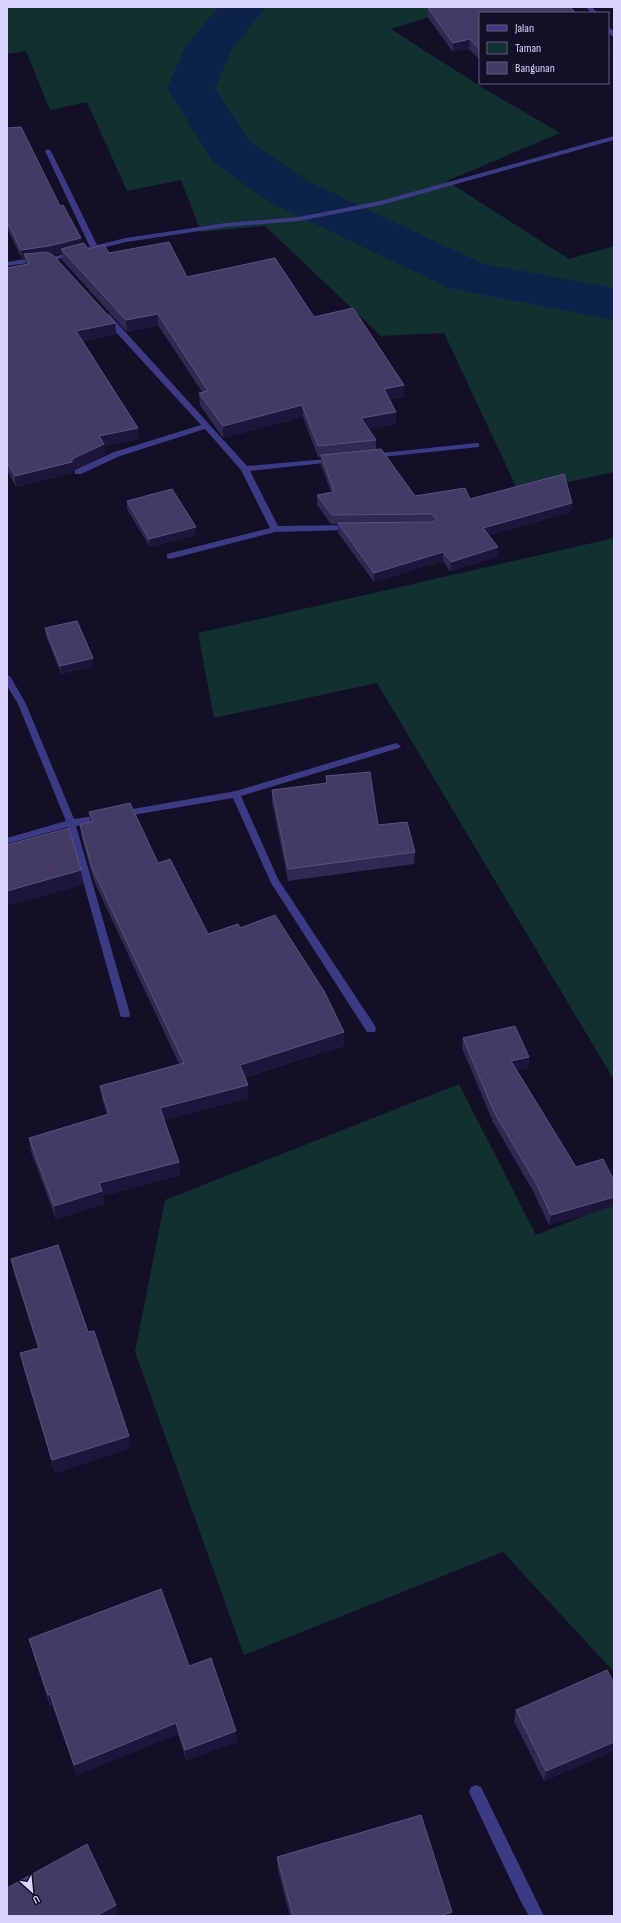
<svg xmlns="http://www.w3.org/2000/svg" width="621" height="1923" viewBox="0 0 621 1923" font-family="'Sofia Sans Condensed',sans-serif">
	<style>
		.green { fill: #12302f }
		.lines { fill: none; stroke-linecap: round; stroke-linejoin: round }
		.river { fill: #0c2248; fill-rule: evenodd }
		.minor { fill: #3d3a85; fill-rule: evenodd }
		.wall { fill: #312854 }
		.shaded-wall { fill: #1d163a }
		.building { fill: #433a66; stroke: #5a527e }
	</style>
	<rect width="100%" height="100%" fill="#130f26"/>
	<path class="green" d="M7,7H460L391,29L483,88L560,133L447,181L569,259L614,246V472L519,493L444,333L381,336L265,226L201,232L181,180L127,191L87,102L50,110L26,51L7,54Z
		M614,538V1080L377,683L214,718L198,633Z
		M459,1084L536,1235L614,1204V1672L503,1552L244,1655L135,1352L165,1200Z"/>
	<g class="lines">
		<path class="river" d="M218,7H266L231,51L215,88L250,141L307,181L483,264L614,288V320L449,288L271,203L213,162L167,88L185,47Z"/>
		<path class="minor" d="M586,7H592L597,13H591Z
			M608,27L614,31V37L608,33Z
			M614,136V140L381,205L299,221L226,227L126,242L50,261L46,259L90,247L45,151L48,149L51,151L97,245L126,238L226,223L299,217L380,201Z
			M39,257L43,259L42,261L7,266V262Z
			M103,314H109L247,466L337,458L338,460L334,462L250,471L278,526L350,525L354,528L353,530L275,532L170,559L167,558V554L270,528L241,470L205,429L120,456L81,474H75V470L114,452L201,425L103,318Z
			M476,443H479V447L372,458L368,456L372,454Z
			M7,675L10,676L26,704L74,819L103,815L108,818L103,821L76,826L130,1014L129,1017H121L120,1014L68,827L7,844V838L66,821L18,704L7,686Z
			M396,743L401,746L399,748L241,796L278,879L375,1026L376,1029L375,1032H367L271,883L233,798L121,817L116,814L121,811L236,791Z
			M476,1785L481,1787L544,1916H529L521,1902L469,1792L471,1787Z"/>
	</g>
	<path class="wall" d="M428,8L480,13V60L469,49L453,52L428,18Z
		M7,128L60,206L81,243L88,249L109,253L314,317L404,397L390,399L396,412V424L368,429L376,440V450L415,496L572,503L571,512L489,535L498,557L450,571L443,561L374,582L338,533V524H331L317,505V495L331,492L321,465V457H318L303,417L223,438L200,405L199,393L202,392L158,325L127,332L62,260V253L52,255L115,323L116,334L83,341L138,428L139,439L104,446L105,455L73,471V473L16,487L7,470V268L25,264V258L22,259L7,228Z
		M127,501L196,535L150,547L127,509Z
		M45,628L93,666L61,674L46,636Z
		M326,776L378,825L415,852L414,864L288,881L272,802V790L326,783Z
		M89,812L158,863L208,934L240,928L344,1032V1046L245,1077L248,1098L164,1120L179,1162L180,1175L103,1196L104,1204L56,1219L31,1152L29,1138L107,1115L102,1099L100,1086L179,1064L94,881L82,839L80,825L90,822Z
		M463,1038L529,1057L528,1068L516,1070L576,1167L614,1181V1206L549,1225L533,1191L493,1122L462,1048Z
		M11,1259L88,1332L130,1448L55,1473L23,1366L20,1353L38,1348L14,1273Z
		M29,1639L189,1666L236,1731L237,1742L186,1760L178,1734L77,1775L52,1705L50,1706L32,1650Z
		M614,1683V1751L544,1781L514,1721L516,1710Z
		M277,1857L452,1912L451,1916H290L278,1870Z"/>
	<path class="shaded-wall" d="M470,39L469,49L453,52V43Z
		M610,47L609,57H608V48Z
		M81,238L82,247L61,249L62,253L50,256L24,254L25,258L22,259L21,250Z
		M158,314V325L127,332L126,320Z
		M115,323L116,334L77,342L76,331Z
		M404,385V397L384,401V389Z
		M302,405L303,417L223,438V426Z
		M396,412V424L361,430V418Z
		M138,428L139,439L104,446L105,455L73,471V473L16,487L15,476L72,459L99,436Z
		M572,503L571,512L482,537L483,528Z
		M196,527V535L150,547L149,539Z
		M498,547V557L450,571L451,562Z
		M443,552V561L374,582V573Z
		M93,658V666L61,674L60,666Z
		M81,870L83,885L7,906V891Z
		M344,1032V1046L240,1078V1065Z
		M529,1057L528,1068L510,1072L511,1061Z
		M248,1085V1098L161,1121L160,1108Z
		M179,1162L180,1175L103,1196L104,1204L56,1219L54,1206L99,1183Z
		M614,1197V1206L549,1225L551,1215Z
		M129,1436L130,1448L55,1473L52,1460Z
		M50,1694L52,1705L50,1706L48,1695Z
		M176,1723L178,1734L77,1775L74,1765Z
		M236,1731L237,1742L186,1760L185,1750Z
		M614,1742V1751L544,1781L546,1771Z
		M116,1905L118,1914L114,1916H96Z
		M452,1912L451,1916H440Z"/>
	<path class="building" d="M434,7H570L576,13H480V50L470,39L453,43L428,8Z
		M21,127L60,206L63,205L81,238L49,246L21,250L7,221V128Z
		M169,242L187,277L275,258L314,317L353,308L404,385L384,389L396,412L361,418L376,440L318,446L302,405L223,426L199,393L208,391L158,314L126,320L61,249L84,243L88,249L104,245L109,253Z
		M47,252L53,255L115,323L76,331L138,428L99,436L104,444L72,459V462L15,476L7,462V268L29,264L24,254Z
		M381,449L415,496L465,488L470,499L564,474L572,503L483,528L498,547L451,562L443,552L374,573L338,523L434,522L436,518L431,514L332,515L317,495L334,492L321,455Z
		M172,489L196,527L149,539L127,501Z
		M77,621L93,658L60,666L45,628Z
		M370,772L378,825L407,822L415,852L288,869L272,790L327,783L326,776Z
		M130,803L158,863L170,859L208,934L238,924L240,928L275,915L324,991L344,1032L240,1065L248,1085L160,1108L179,1162L99,1183L102,1191L54,1206L29,1138L109,1114L100,1086L184,1063L92,868L80,825L93,821L89,812Z
		M69,828L81,870L7,891V845Z
		M515,1026L529,1057L511,1061L576,1167L603,1159L614,1181V1197L551,1215L535,1181L494,1112L463,1038Z
		M58,1245L88,1332L94,1331L129,1436L52,1460L20,1353L39,1348L11,1259Z
		M161,1589L189,1666L211,1658L236,1731L185,1750L176,1723L74,1765L50,1694L48,1695L29,1639Z
		M607,1670L614,1683V1742L546,1771L516,1710Z
		M421,1815L452,1912L440,1916H293L277,1857Z
		M87,1844L116,1905L96,1916H7V1888Z"/>
	<rect width="621" height="1923" fill="none" stroke="#d9d4ff" stroke-width="16"/>
	<rect x="479" y="12" width="130" height="72" fill="#130f26" stroke="#625e7d"/>
	<rect x="487" y="25" width="20" height="6" fill="#3d3a85" stroke="#625e7d"/>
	<text x="515" y="32" font-size="12" fill="#d9d4ff">Jalan</text>
	<rect x="487" y="42" width="20" height="12" fill="#12302f" stroke="#625e7d"/>
	<text x="515" y="52" font-size="12" fill="#d9d4ff">Taman</text>
	<rect x="487" y="62" width="20" height="12" fill="#433a66" stroke="#625e7d"/>
	<text x="515" y="72" font-size="12" fill="#d9d4ff">Bangunan</text>
	<g transform="translate(32 1891) rotate(153)" stroke="#130f26" stroke-width="3" paint-order="stroke">
	<path d="M0-3L7 15L0 10L-7 15Z" fill="#d9d4ff"/>
	<text y="-6" font-size="11" font-weight="bold" text-anchor="middle" fill="#d9d4ff">U</text>
	</g>
</svg>
